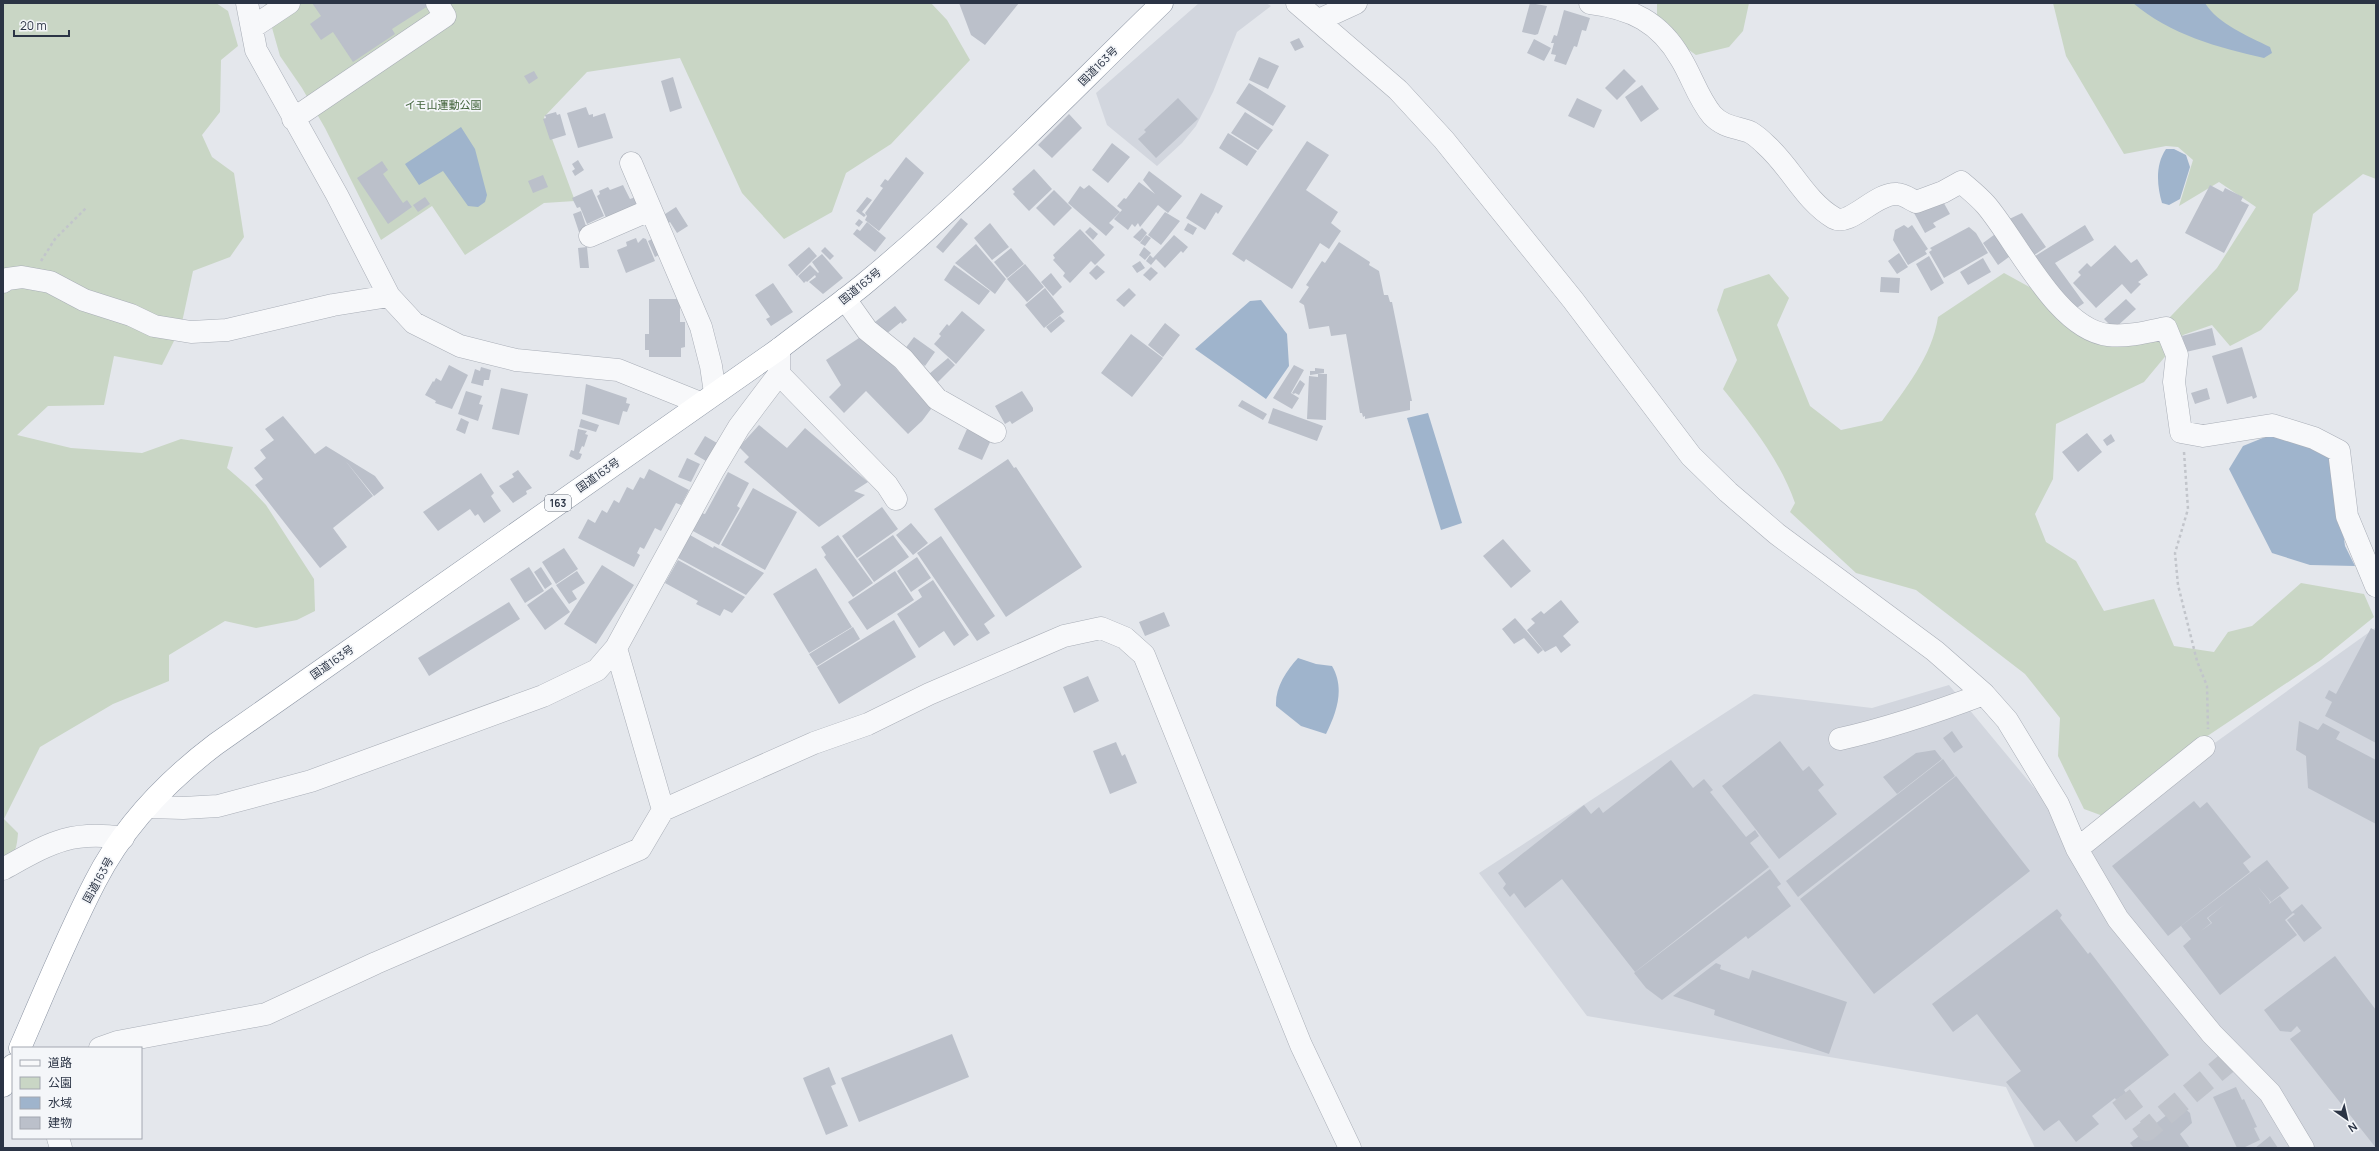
<svg xmlns="http://www.w3.org/2000/svg" width="2379" height="1151" viewBox="0 0 2379 1151" font-family="Manrope,'Noto Sans JP',sans-serif">
	<style>
		.built { fill: #d2d6de }
		.green { fill: #c9d6c5 }
		.water { fill: #9fb4cc }
		.building { fill: #bbc0ca; fill-rule: evenodd }
		.lines { fill: none; stroke-linecap: round; stroke-linejoin: round }
		.minor-tunnel { stroke: #bfc3cb; stroke-width: 22; stroke-dasharray: 22 11; stroke-linecap: butt }
		.minor-casing { stroke: #a9aeb7; stroke-width: 23 }
		.highway-casing { stroke: #8b94a3; stroke-width: 23 }
		.path { stroke: #c2c5cb; stroke-width: 2.5; stroke-dasharray: 3 3; stroke-linecap: butt }
		.minor { stroke: #f7f8fa; stroke-width: 22 }
		.highway { stroke: #fff; stroke-width: 22 }
		.labels { text-anchor: middle; stroke-width: 3.5; stroke-linejoin: round; paint-order: stroke }
		.shield { fill: #f4f6f9; stroke: #676e7b; stroke-width: 1 }
		.shield-label { font-size: 10px; font-weight: bold; fill: #2b3445 }
		.street-label { font-size: 11px; fill: #2b3445; stroke: #f4f6f9 }
		.park-label { font-size: 11px; fill: #3f6138; stroke: #f4f6f9 }
	</style>
	<rect width="100%" height="100%" fill="#e4e7ec"/>
	<path class="built" d="M1199,3H1266L1271,6L1237,32L1213,92L1196,126L1182,143L1157,166L1107,125L1096,93Z
		M2375,628L2376,1148H2035L2006,1087L1587,1016L1479,873L1754,694L1872,708L1949,685L2078,841Z"/>
	<path class="green" d="M3,3H216L228,11L238,46L221,60L220,112L202,135L212,157L234,173L244,237L230,257L193,271L181,327L162,365L114,356L104,405L48,406L17,435L71,448L142,453L181,439L233,447L227,468L249,487L266,505L314,579L315,611L297,620L256,628L225,621L169,655V681L113,704L40,747L4,819L18,833C17,845 16,857 3,862Z
		M265,3H931L947,20L970,60L891,144L846,173L832,212L784,239L742,193L680,58L587,72L544,117L575,201L544,203L465,255L432,206L381,240L325,128L302,88L280,56Z
		M1657,3H1749L1743,31L1729,47L1696,55L1679,43L1657,16Z
		M2053,3H2376V179L2363,174L2313,214L2298,290L2261,330L2230,346L2212,325L2183,335L2144,382L2056,424L2053,479L2035,514L2046,542L2076,561L2104,611L2154,599L2174,646L2214,652L2228,632L2252,626L2301,583L2364,594L2374,617L2321,660L2188,749L2103,816L2084,809L2058,756L2060,718L2025,674L1916,590L1856,573L1790,512L1795,503C1780,460 1751,424 1723,389L1737,360L1717,310L1724,289L1769,274L1789,298L1777,325L1810,406L1841,430L1882,421C1905,389 1932,357 1938,317L2004,273L2044,295L2063,323L2149,339L2217,268L2256,207L2219,182L2179,206L2193,160L2178,147L2166,146L2124,154L2066,56Z"/>
	<path class="water" d="M2133,3H2205C2218,24 2248,36 2270,47L2272,53L2264,58C2219,48 2169,34 2133,3Z
		M461,127L475,149L487,195L485,202L478,207L468,206L443,171L419,185L405,164Z
		M2166,149H2174L2186,155L2190,167L2180,199L2169,205L2162,203C2157,186 2155,165 2166,149Z
		M1261,300L1287,334L1289,366L1266,399L1195,349L1250,301Z
		M1428,413L1462,523L1441,530L1407,418Z
		M2275,433L2332,455L2345,546L2355,566L2310,565L2272,553L2229,469L2243,446Z
		M1298,658L1316,664L1332,666C1345,688 1337,712 1326,734L1301,726L1276,706C1275,688 1286,671 1298,658Z"/>
	<path class="building" d="M312,3H426L428,6L392,29L395,34L353,62L333,32L321,40L310,24L321,16Z
		M959,3H1019L985,45L971,35Z
		M1530,3L1547,6L1538,34L1535,35L1522,32Z
		M1564,10L1590,18L1586,31L1582,30L1577,47L1574,46L1566,65L1554,61L1556,55L1551,54L1554,43H1551L1554,35L1557,36Z
		M1299,38L1304,47L1295,51L1290,42Z
		M1534,39L1551,48L1544,61L1527,53Z
		M1259,57L1279,66L1268,89L1249,80Z
		M1624,69L1636,81L1617,100L1605,88Z
		M534,71L538,78L529,84L524,76Z
		M673,77L682,108L670,112L661,81Z
		M1249,83L1286,106L1273,126L1236,103Z
		M1642,85L1659,109L1641,122L1625,97Z
		M1178,98L1198,119L1156,158L1138,139L1146,132L1144,130Z
		M1577,98L1602,110L1594,128L1568,116Z
		M586,107L589,115L593,114V117L605,113L613,138L578,148L567,113Z
		M556,112L557,115L560,114L566,135L550,140L543,119L546,118L545,115Z
		M1245,112L1273,130L1258,150L1231,133Z
		M1069,114L1082,128L1052,158L1038,145Z
		M1228,133L1257,151L1247,166L1219,148Z
		M1307,141L1329,155L1306,190L1338,212L1331,223L1341,231L1329,249L1320,243L1292,289L1246,259L1244,262L1232,254Z
		M1112,143L1130,157L1108,183L1092,170Z
		M906,157L924,173L879,231L865,220L867,216L865,213L883,188L880,186L885,179L888,181Z
		M578,160L584,170L575,176L572,171L575,169L572,164Z
		M382,161L388,170L383,174L403,203L407,200L412,207L388,224L357,178Z
		M1034,169L1052,189L1029,211L1013,194L1015,192L1012,189Z
		M1149,171L1182,196L1168,213L1158,205L1140,227L1138,223L1135,227L1132,224L1128,230L1114,219L1122,210L1117,206L1124,198L1126,199L1139,182L1155,194L1143,180Z
		M543,175L548,187L533,193L528,181Z
		M623,185L630,199L636,197L640,206L607,220L597,196L600,194L599,191L608,187L610,190Z
		M1089,185L1120,212L1109,223L1114,227L1106,236L1068,203L1080,186L1084,189Z
		M2210,185L2223,192L2225,188L2243,197L2241,201L2249,205L2224,253L2185,233Z
		M592,189L604,216L587,224L580,207L577,208L572,198Z
		M1054,190L1072,208L1054,226L1036,208Z
		M1201,193L1223,206L1218,214L1216,212L1205,230L1186,218Z
		M425,197L430,204L418,212L413,205Z
		M867,197L872,200L862,212L866,215L864,217L856,211Z
		M1941,198L1950,214L1933,223L1936,227L1925,233L1914,213Z
		M676,207L688,226L677,233L670,222L667,224L662,216Z
		M581,211L587,229L579,232L573,214Z
		M1165,212L1180,221L1161,245L1148,235Z
		M2022,213L2046,247L2030,258L2005,221Z
		M961,218L968,224L943,253L936,247Z
		M859,219L863,222L859,227L855,224Z
		M867,222L886,238L875,252L853,234L857,229L860,231Z
		M990,223L1009,247L992,260L974,238Z
		M1188,223L1197,228L1193,235L1184,230Z
		M1904,225L1908,228L1912,225L1928,249L1925,251L1927,254L1908,265L1893,240L1895,230Z
		M2085,225L2094,240L2055,263L2084,303L2074,310L2032,258Z
		M1090,227L1098,234L1093,240L1085,232Z
		M1969,227L1976,233L1988,253L1944,278L1929,252L1932,250L1930,248Z
		M1142,228L1147,233L1140,242L1133,237Z
		M1080,229L1105,255L1095,265L1091,261L1070,283L1063,276L1065,273L1053,260L1055,258L1053,255Z
		M1998,232L2013,254L1998,265L1983,243Z
		M1146,235L1151,238L1145,246L1140,243Z
		M1174,235L1188,247L1183,253L1181,251L1165,268L1156,259L1151,265L1146,261L1150,255L1153,258Z
		M656,237L663,253L655,257L648,241Z
		M636,238L638,243L643,238L646,239L655,261L626,273L617,250L627,246L626,242Z
		M1339,242L1370,262L1369,265L1379,271L1384,295H1388L1390,302H1392L1412,401H1410V410L1365,419V416L1363,417L1362,413H1360L1346,334L1331,336L1329,326L1309,329L1304,305L1299,302L1309,287L1306,285L1322,261L1325,263Z
		M976,244L1006,279L995,294L955,263Z
		M2115,245L2131,263L2137,259L2148,275L2138,282L2141,284L2131,294L2122,284L2096,308L2073,283L2081,275L2078,272L2087,263L2091,267Z
		M587,247L589,268H580L578,248Z
		M809,247L817,256L797,276L788,265Z
		M825,247L834,256L830,260L821,251Z
		M1144,247L1151,253L1145,260L1139,255Z
		M1011,248L1024,264L1007,278L994,262Z
		M1899,253L1908,267L1897,274L1888,261Z
		M822,254L843,278L823,294L809,282L816,277L815,275L807,282L806,281L804,283L798,276L810,265L818,273L819,272L812,262Z
		M1929,256L1944,283L1931,291L1916,264Z
		M1983,258L1991,272L1968,285L1960,272Z
		M1140,261L1145,268L1137,273L1132,266Z
		M1025,264L1044,287L1027,302L1007,279Z
		M954,265L990,291L979,305L944,280Z
		M1097,265L1105,272L1096,280L1089,273Z
		M1151,267L1158,273L1150,281L1143,275Z
		M1051,273L1062,287L1053,296L1041,282Z
		M1881,277L1900,278L1899,293L1880,292Z
		M773,283L793,312L771,326L766,319L770,317L755,295Z
		M1045,288L1064,312L1044,328L1025,305Z
		M1129,288L1136,295L1124,307L1116,300Z
		M649,299H680V322H685V347L681,348V357H649V350H645V334H649Z
		M2126,299L2136,309L2114,329L2104,319Z
		M895,306L907,320L902,324L901,322L885,335L875,322Z
		M962,311L985,330L956,364L934,344L941,336L939,334L947,324L949,326Z
		M1060,316L1065,321L1051,333L1046,327Z
		M1165,323L1180,335L1163,357L1148,345Z
		M2212,328L2216,345L2186,352L2182,336Z
		M1131,334L1163,358L1132,397L1101,373Z
		M862,336L885,356L931,409L922,421L908,434L866,391L844,413L829,397L841,385L826,360Z
		M914,337L935,352L925,366L904,350Z
		M2242,347L2257,397L2253,399L2252,396L2227,404L2212,356Z
		M948,358L955,365L938,382L929,374Z
		M449,365L468,375L452,409L435,403L436,401L425,395L433,381L434,382L436,378L441,381Z
		M1294,365L1304,370L1291,393L1299,398L1292,409L1273,398Z
		M481,367L491,370L489,380H484L483,386L471,383L475,369L480,371Z
		M1315,368L1324,369V373L1310,375V371H1315Z
		M1318,374H1327L1326,420L1307,419L1309,376L1318,377Z
		M1300,380L1305,384L1299,395L1295,393L1294,394L1292,393Z
		M586,384L627,398L626,403L630,404L627,412L623,411L619,425L582,414Z
		M501,388L528,394L519,435L492,429Z
		M2207,388L2210,399L2195,404L2191,393Z
		M466,391L482,396L479,404L483,405L478,421L458,414Z
		M1022,391L1033,408V411L1012,424L1010,421L1005,424L995,406Z
		M1242,400L1267,414L1263,420L1238,406Z
		M1273,408L1323,426L1317,441L1268,423Z
		M283,416L315,454L326,446L375,476L384,488L374,496L344,459L373,496L333,528L347,547L320,568L255,485L263,479L254,468L266,458L260,450L274,440L265,429Z
		M461,418L469,422L465,434L456,430Z
		M581,419L599,425L596,432L579,427Z
		M759,425L787,448L805,428L868,482L854,491L865,495L819,527L744,462L749,457L739,447Z
		M578,429L587,431L585,434L588,435L584,447L582,446L579,453L582,454L580,459L577,460L569,456L571,450L574,451Z
		M967,429L991,440L982,460L958,449Z
		M2087,433L2102,452L2078,472L2062,452Z
		M2111,434L2115,441L2107,446L2103,440Z
		M705,436L717,443L706,461L694,454Z
		M687,458L700,464L691,482L678,477Z
		M1008,459L1014,468L1016,467L1082,567L1006,617L934,509Z
		M649,469L689,490L681,505L676,503L661,531L655,528L644,549L640,547L637,553L640,555L634,567L578,538L588,519L595,523L602,510L607,513L614,500L619,503L627,487L633,490L640,477L644,479Z
		M518,470L532,488L526,491L527,494L513,503L499,486L514,477L512,474Z
		M728,472L749,483L737,506L740,508L719,545L691,530L701,513L705,514Z
		M481,473L494,493L491,496L501,511L484,523L478,514L475,516L470,509L438,531L423,512Z
		M753,488L797,512L765,570L721,545Z
		M882,507L898,529L857,558L842,536Z
		M911,523L928,543L913,555L896,535Z
		M690,535L713,548L714,546L764,573L746,595L678,558Z
		M838,535L873,583L853,597L824,557L826,555L821,547Z
		M893,535L909,557L874,582L858,559Z
		M941,536L995,616L984,624L990,633L977,641L917,553Z
		M1503,539L1531,571L1511,588L1483,556Z
		M564,548L578,569L556,584L542,562Z
		M917,557L931,578L911,592L897,571Z
		M678,560L745,597L732,613L724,609L720,616L696,604L698,601L665,583Z
		M602,565L634,585L596,644L564,624Z
		M529,567L544,591L525,603L510,579Z
		M541,567L552,584L545,589L534,572Z
		M816,568L852,627L809,653L773,594Z
		M577,571L585,583L572,591L577,599L569,604L556,585Z
		M895,571L914,600L867,630L848,602Z
		M933,580L969,635L954,646L944,631L919,648L897,614L922,597L918,590Z
		M552,587L570,612L545,630L527,605Z
		M1561,600L1579,622L1563,636L1571,645L1561,653L1556,646L1545,652L1527,630L1535,623L1531,619L1541,611L1544,614Z
		M509,602L520,619L429,676L418,658Z
		M1164,612L1170,626L1145,636L1139,622Z
		M1515,618L1543,650L1538,654L1524,638L1514,644L1502,629Z
		M894,620L916,657L839,704L817,667Z
		M853,627L860,639L817,666L809,654Z
		M2371,628L2376,631V743L2325,716L2332,702L2325,698L2329,690L2336,694Z
		M1088,676L1099,701L1074,713L1063,687Z
		M2299,721L2318,730L2323,723L2340,732L2336,739L2376,760V824L2308,788L2306,756L2296,750Z
		M1952,731L1963,747L1954,753L1943,738Z
		M1780,741L1803,771L1809,766L1824,785L1818,790L1837,814L1779,859L1722,786Z
		M1116,742L1122,756L1125,754L1137,783L1110,794L1093,751Z
		M1935,750L1942,759L1897,794L1883,777L1916,753Z
		M1943,759L1955,776L1798,897L1786,881Z
		M1671,760L1693,788L1704,779L1713,790L1710,792L1746,837L1755,830L1759,836L1750,843L1769,867L1635,972L1562,879L1525,908L1514,893L1510,897L1503,888L1506,884L1498,873L1584,805L1591,814L1599,807L1603,813Z
		M1956,776L2030,871L1874,994L1800,899Z
		M2194,801L2200,808L2207,802L2251,857L2243,863L2250,872L2168,936L2112,866Z
		M2267,860L2289,888L2271,902L2258,887L2270,902L2269,904L2280,896L2292,912L2302,904L2322,928L2304,942L2287,920L2295,914L2293,913L2285,920L2297,935L2220,995L2183,946L2191,939L2181,926ZM2225,904L2208,918L2212,923L2201,931L2211,923L2207,918Z
		M1770,869L1781,884L1777,887L1791,906L1748,939L1746,936L1662,1000L1646,988L1634,973Z
		M2057,909L2062,915L2060,918L2088,954L2090,952L2169,1055L2124,1090L2126,1093L2116,1100L2115,1098L2092,1116L2099,1124L2076,1142L2059,1120L2044,1131L2006,1082L2021,1071L1977,1014L1953,1032L1932,1004Z
		M2335,956L2376,1010V1148L2290,1039L2301,1031L2297,1026L2291,1032L2280,1031L2264,1010Z
		M1716,963L1721,965L1720,969L1749,979L1752,970L1847,1002L1829,1054L1714,1015L1715,1010L1673,996Z
		M952,1034L969,1077L859,1122L841,1078Z
		M829,1067L836,1084L831,1086L848,1126L826,1135L803,1078Z
		M2236,1087L2242,1100L2244,1099L2257,1127L2254,1128L2260,1140L2243,1148H2237L2213,1097Z
		M2183,1107L2190,1113L2192,1123L2180,1134L2190,1148H2134L2130,1143L2176,1108Z
		M2270,1136L2278,1148H2255Z"/>
	<g class="lines">
		<path class="minor-tunnel" d="M2121,1096L2147,1130L2234,1057"/>
		<g class="minor-casing">
			<path id="minor" d="M247,3L256,50L337,195L389,296L414,323L460,346L516,360L618,370L700,403
				M1297,3L1398,90L1444,140L1573,300L1691,456L1728,492L1777,534L1935,651L1984,694L2007,720L2058,804L2077,849L2118,919L2212,1034L2270,1093L2303,1148
				M1590,3C1631,8 1660,22 1681,59C1692,77 1698,98 1712,115C1723,127 1736,127 1750,132C1755,135 1762,141 1766,145C1791,167 1805,201 1834,218C1850,227 1876,192 1897,194C1903,194 1910,199 1916,202L1943,192L1961,182C1969,189 1978,196 1986,205C2017,241 2057,329 2108,335C2128,337 2147,332 2166,328L2177,355L2174,382L2181,432L2203,436L2272,425L2314,438L2339,451L2347,516L2376,586
				M1319,20L1356,3
				M253,27L289,3
				M293,119L445,16L437,3
				M631,163L701,327L711,366L715,393
				M590,236L650,210
				M3,282L7,279L22,277L50,282L84,300L131,315L154,326L191,332L227,330L333,305L389,296
				M845,299L867,330L903,359L937,399L995,432
				M779,374L887,485L896,499
				M616,648L663,810
				M1840,739C1889,728 1936,712 1984,694
				M148,807L183,808L218,806L311,781L543,696L597,670L616,648L714,469L739,427L779,374V349
				M2077,849L2204,747
				M3,869C49,844 69,830 123,838
				M100,1048L117,1042L266,1014L376,963L640,849L663,810L814,743L868,724L929,694L1064,636L1101,628L1125,638L1144,655L1301,1045L1350,1148
				M58,1138L61,1148"/>
		</g>
		<g class="highway-casing">
			<path id="highway" d="M20,1048C44,993 67,936 95,882C123,827 167,781 216,744L779,349C807,327 836,307 863,285C969,198 1064,98 1162,3
				M3,1086L13,1065"/>
		</g>
		<path class="path" d="M41,261L55,239L86,208
			M2184,452L2188,509L2175,553L2178,585L2197,661L2207,686L2208,729"/>
		<use href="#minor" class="minor"/>
		<use href="#highway" class="highway"/>
	</g>
	<g class="labels">
		<rect class="shield" x="545" y="495" width="26" height="16" rx="3"/>
		<g class="shield-label">
			<text x="558" y="507">163</text>
		</g>
		<g class="street-label">
			<text transform="translate(1098 66) rotate(-45)" y="4">国道163号</text>
			<text transform="translate(860 286) rotate(-39)" y="4">国道163号</text>
			<text transform="translate(598 475) rotate(-35)" y="4">国道163号</text>
			<text transform="translate(332 662) rotate(-35)" y="4">国道163号</text>
			<text transform="translate(98 880) rotate(-61)" y="4">国道163号</text>
		</g>
		<g class="park-label">
			<text x="443" y="109">イモ山運動公園</text>
		</g>
	</g>
	<rect width="2379" height="1151" fill="none" stroke="#2b3445" stroke-width="8"/>
	<rect x="12" y="1047" width="130" height="92" fill="#f4f6f9" stroke="#a4a8b1"/>
	<rect x="20" y="1060" width="20" height="6" fill="#f7f8fa" stroke="#a4a8b1"/>
	<text x="48" y="1067" font-size="12" fill="#2b3445">道路</text>
	<rect x="20" y="1077" width="20" height="12" fill="#c9d6c5" stroke="#a4a8b1"/>
	<text x="48" y="1087" font-size="12" fill="#2b3445">公園</text>
	<rect x="20" y="1097" width="20" height="12" fill="#9fb4cc" stroke="#a4a8b1"/>
	<text x="48" y="1107" font-size="12" fill="#2b3445">水域</text>
	<rect x="20" y="1117" width="20" height="12" fill="#bbc0ca" stroke="#a4a8b1"/>
	<text x="48" y="1127" font-size="12" fill="#2b3445">建物</text>
	<g transform="translate(2347 1119) rotate(146)" stroke="#f4f6f9" stroke-width="3" paint-order="stroke">
	<path d="M0-3L7 15L0 10L-7 15Z" fill="#2b3445"/>
	<text y="-6" font-size="11" font-weight="bold" text-anchor="middle" fill="#2b3445">N</text>
	</g>
	<path d="M14 30v6h55v-6" fill="none" stroke="#2b3445" stroke-width="2"/>
	<text x="20" y="30" font-size="12" fill="#2b3445" stroke="#f4f6f9" stroke-width="3" paint-order="stroke">20 m</text>
</svg>
